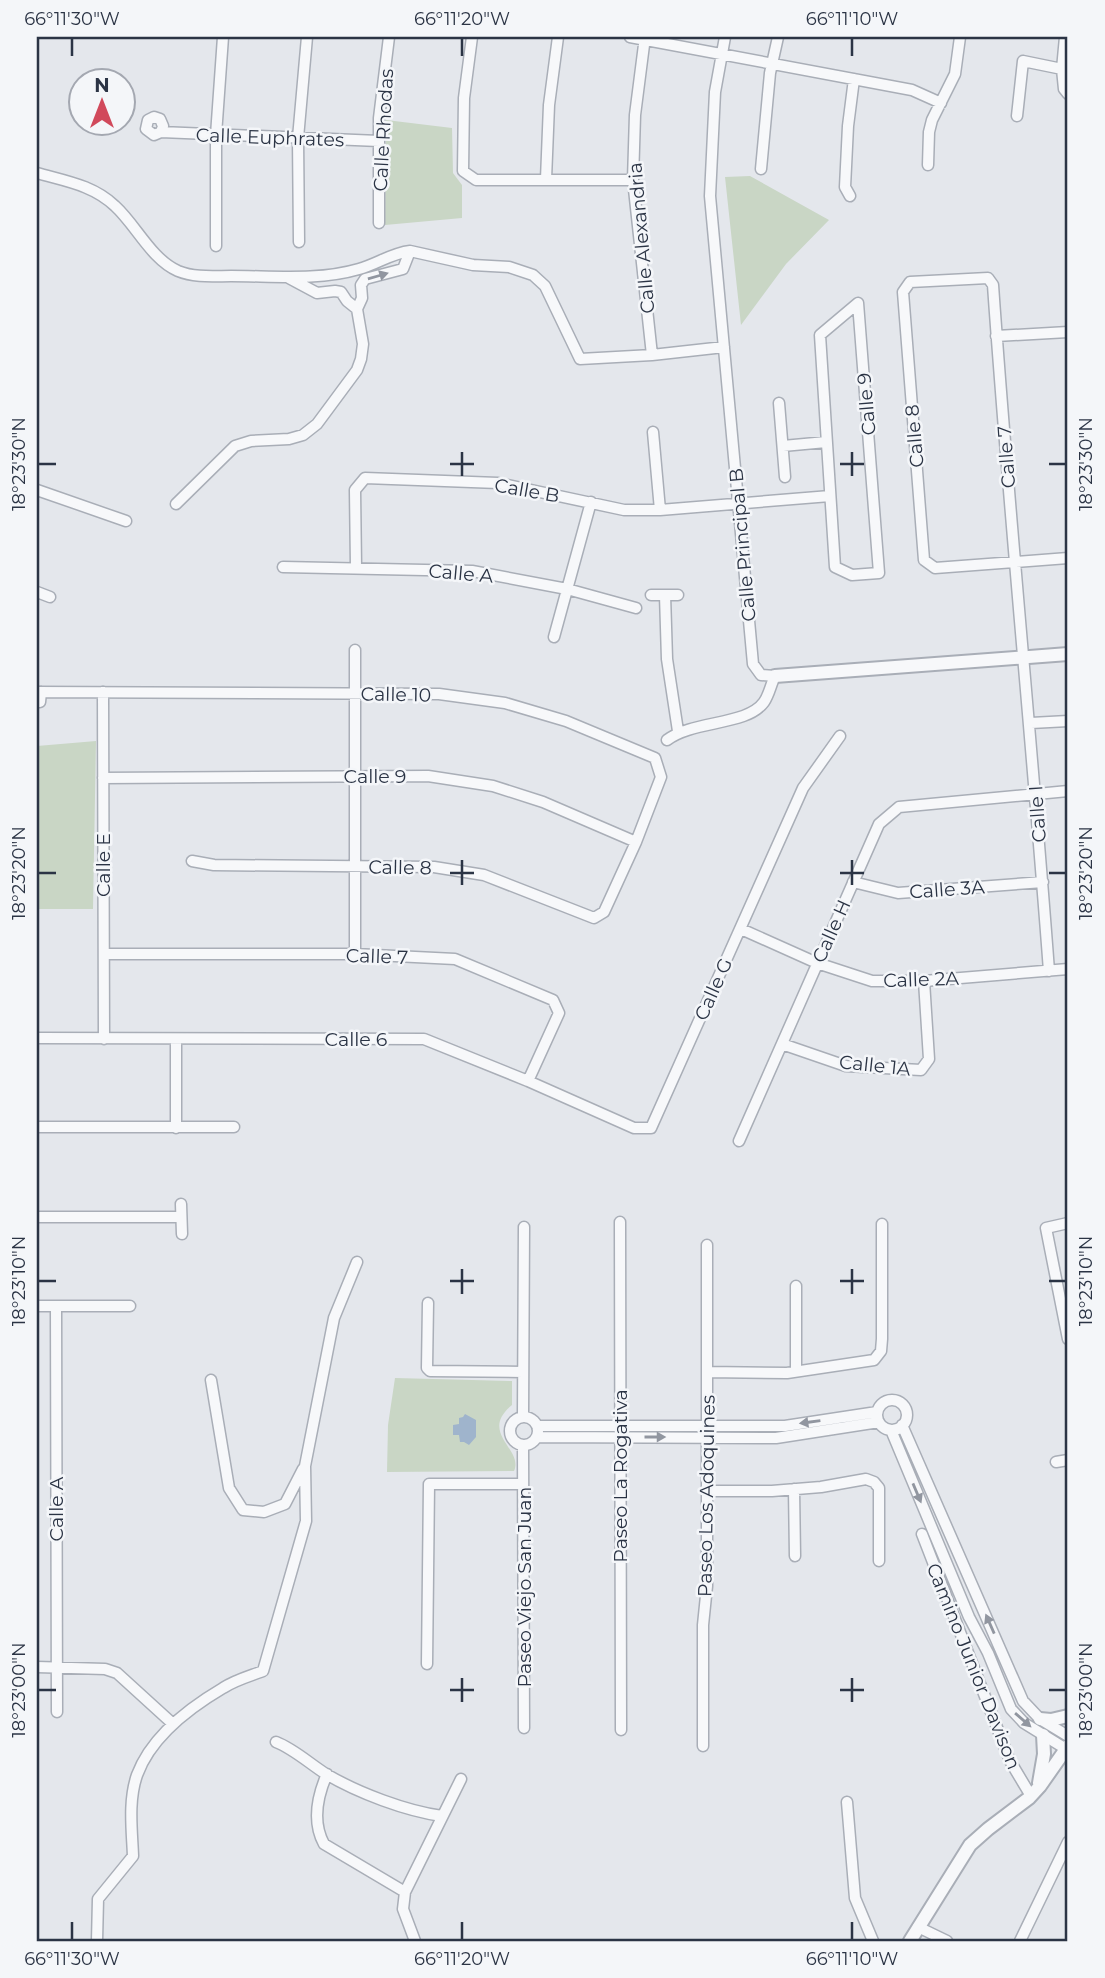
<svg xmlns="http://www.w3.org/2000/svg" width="1105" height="1978" viewBox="0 0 1105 1978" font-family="Montserrat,sans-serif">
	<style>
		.green { fill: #c9d6c5 }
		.water { fill: #9fb4cc }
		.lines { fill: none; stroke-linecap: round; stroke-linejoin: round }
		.minor-casing { stroke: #a9aeb7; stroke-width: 13 }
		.tertiary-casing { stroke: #a9aeb7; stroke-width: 16 }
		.minor { stroke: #f7f8fa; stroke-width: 10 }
		.tertiary { stroke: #f7f8fa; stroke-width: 12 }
		.oneway { fill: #9196a0 }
		.ticks { fill: none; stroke: #2b3445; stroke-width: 2.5 }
		.labels { text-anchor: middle; stroke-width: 5; stroke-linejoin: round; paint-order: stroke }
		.street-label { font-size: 19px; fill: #2b3445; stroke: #f4f6f9 }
		.neatline { fill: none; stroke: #2b3445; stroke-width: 2.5 }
		.ticks-label { font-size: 18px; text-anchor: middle; fill: #2b3445 }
	</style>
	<rect width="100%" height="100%" fill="#e4e7ec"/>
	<path class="green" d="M386,120L452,128L453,173L462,185V218L385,225Z
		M750,176L829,220L786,264L741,325L725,177Z
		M96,741L93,909H37V746Z
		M395,1378L512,1381V1405C478,1433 524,1449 514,1471L387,1472L388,1425Z"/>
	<path class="water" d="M465,1414L476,1420V1437L469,1445L464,1442H460L459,1435H453V1425L459,1424V1418L463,1417Z"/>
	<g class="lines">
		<g class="minor-casing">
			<path id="minor" d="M472,37L464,98L463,171L476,180H633
				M630,37L912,90L941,103
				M645,37L635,115L633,180L652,355
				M1065,37L1062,69L1064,89L1068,94
				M1017,116L1023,61L1062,69
				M161,132L163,126L160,119L154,117L148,120L146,129L154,135L161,132L379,141
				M928,165L929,132L932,120L955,74L960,37
				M761,169L770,73L778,37
				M37,173C65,181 93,185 115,206C136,225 151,259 178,271C195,278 214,276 231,276C274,276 318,281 359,269C377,264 392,253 410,251L473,265L509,267L533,275L545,286L580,359L652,355L724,347
				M546,179L549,105L558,37
				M850,196L845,187L848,126L854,79
				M379,223V118L389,37
				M299,242L298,138L307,37
				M216,246V135L223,37
				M289,278L317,293L335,291L341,292L347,301L357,309
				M858,303L879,573L852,575L835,567L820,335Z
				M996,336L1068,332
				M779,403L785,477
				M653,432L660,510
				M783,446L826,442
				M37,490L126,521
				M176,504L235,446L251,441L289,439L303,435L317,424L357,370L361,359L363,344L357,309L362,298L361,285L365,279L403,269L410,251
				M283,567L472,571L567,589L636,608
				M356,567L355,490L365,478L498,483L624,510H660L830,496
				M37,592L50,597
				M651,595H678
				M665,595L667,659L678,731
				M554,637L591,502
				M355,650V954
				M37,692L439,694L505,703L566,721L655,758L661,777L636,842L604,912L594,918L484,875L434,867L214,865L192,861
				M103,692L104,1039
				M40,702L41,692
				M1031,723L1068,721
				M667,740C693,720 747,726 764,702C769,695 771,684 775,676L761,675L753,664L710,196L715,92L725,37
				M103,778L428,776L493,786L543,802L636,842
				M853,882L898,893L1043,882
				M741,929L817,963L872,981H924L1068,969
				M104,954H355L455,959L553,1000L559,1013L528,1081
				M1049,971C1032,742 1009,514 993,285L988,278L910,282L903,292L924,560L935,568L1068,558
				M37,1038L424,1039L528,1081L634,1128H651L803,788L840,736
				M176,1039V1128
				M782,1044L846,1066L921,1070L929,1059L924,981
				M37,1127H234
				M739,1141L879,824L899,807L1068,791
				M181,1204L182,1234
				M37,1217H181
				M620,1222L621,1730
				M1068,1223L1046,1228L1068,1339
				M796,1286V1371
				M428,1303L427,1368L430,1371L523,1372
				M37,1306H130
				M56,1306L57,1712
				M707,1372L787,1373L874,1360L881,1351L882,1339V1224
				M211,1380L229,1488L243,1510L264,1512L285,1504L303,1469
				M877 1415a15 15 0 1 1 30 0a15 15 0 1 1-30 0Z
				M510 1431a14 14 0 1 1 28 0a14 14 0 1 1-28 0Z
				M523,1417L524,1227
				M902,1425L1023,1701L1040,1719L1068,1736
				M537,1426H785L877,1412
				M891,1430L969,1617L988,1653L1011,1709L1024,1723L1066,1749
				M537,1437L776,1438L879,1422
				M523,1445L524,1728
				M1056,1462L1068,1460
				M794,1489L795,1556
				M708,1491H772L821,1487L866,1479L874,1482L879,1488V1561
				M922,1534L1010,1761L1031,1796
				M427,1664L429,1484H523
				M37,1667L105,1669L117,1673L173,1724
				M276,1742C294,1749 310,1764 326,1774C358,1793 406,1811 442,1816
				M703,1746V1625L707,1586V1245
				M327,1774C317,1797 312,1822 324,1844L405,1892
				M847,1802L855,1898L873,1941
				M918,1927L947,1941
				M97,1941L98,1899L133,1856C132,1830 128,1801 137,1775C151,1737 189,1708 223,1688C235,1680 250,1676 263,1671L306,1521L305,1466L334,1318L357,1262
				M415,1941L403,1909L405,1892L461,1779
				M1020,1941L1068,1842"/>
		</g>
		<g class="tertiary-casing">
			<path id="tertiary" d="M775,676L1068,654
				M1040,1719L1051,1720L1068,1716
				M1039,1783L1044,1754L1043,1735
				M910,1941L970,1845L988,1829L1029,1798L1040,1786L1068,1746"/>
		</g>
		<use href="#minor" class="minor"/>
		<use href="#tertiary" class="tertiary"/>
	</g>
	<defs><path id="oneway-solid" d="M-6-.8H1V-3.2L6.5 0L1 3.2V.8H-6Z" transform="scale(1.75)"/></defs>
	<g class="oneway">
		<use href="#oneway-solid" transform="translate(378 276) rotate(-16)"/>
		<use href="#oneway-solid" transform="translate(810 1422) rotate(172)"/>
		<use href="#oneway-solid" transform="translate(655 1437)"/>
		<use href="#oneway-solid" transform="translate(917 1493) rotate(67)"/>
		<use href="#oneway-solid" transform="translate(990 1624) rotate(-114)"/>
		<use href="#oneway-solid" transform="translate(1023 1720) rotate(41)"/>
	</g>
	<path class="ticks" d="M72,38V56M462,38V56M852,38V56M462,452V476M852,452V476M38,464H56M450,464H474M840,464H864M1049,464H1066M462,860V885M852,860V885M38,873H56M450,873H474M840,873H864M1049,873H1066M462,1269V1294M852,1269V1294M38,1281H56M450,1281H474M840,1281H864M1049,1281H1066M462,1678V1702M852,1678V1702M38,1690H56M450,1690H474M840,1690H864M1049,1690H1066M72,1922V1940M462,1922V1940M852,1922V1940"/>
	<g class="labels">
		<g class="street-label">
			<text transform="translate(383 130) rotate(-87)" y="7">Calle Rhodas</text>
			<text transform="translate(270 137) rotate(2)" y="7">Calle Euphrates</text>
			<text transform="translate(641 238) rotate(-95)" y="7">Calle Alexandria</text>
			<text transform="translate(866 404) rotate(-95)" y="7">Calle 9</text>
			<text transform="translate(914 436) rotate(-95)" y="7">Calle 8</text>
			<text transform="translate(1006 457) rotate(-94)" y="7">Calle 7</text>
			<text transform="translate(527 490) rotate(10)" y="7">Calle B</text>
			<text transform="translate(742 545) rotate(-95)" y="7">Calle Principal B</text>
			<text transform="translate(461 573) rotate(5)" y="7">Calle A</text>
			<text transform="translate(396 694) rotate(1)" y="7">Calle 10</text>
			<text x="375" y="783">Calle 9</text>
			<text transform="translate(1037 814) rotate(-94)" y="7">Calle I</text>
			<text transform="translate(103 865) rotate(-90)" y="7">Calle E</text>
			<text transform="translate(400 867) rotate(1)" y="7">Calle 8</text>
			<text transform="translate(947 889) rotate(-4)" y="7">Calle 3A</text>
			<text transform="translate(831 931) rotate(-66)" y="7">Calle H</text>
			<text transform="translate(377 956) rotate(2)" y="7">Calle 7</text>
			<text transform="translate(921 979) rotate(-2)" y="7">Calle 2A</text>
			<text transform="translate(713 989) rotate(-66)" y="7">Calle G</text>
			<text x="356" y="1046">Calle 6</text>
			<text transform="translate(875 1065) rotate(6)" y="7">Calle 1A</text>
			<text transform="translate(620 1476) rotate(-90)" y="7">Paseo La Rogativa</text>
			<text transform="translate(706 1496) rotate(-89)" y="7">Paseo Los Adoquines</text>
			<text transform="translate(56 1509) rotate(-90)" y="7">Calle A</text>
			<text transform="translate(524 1587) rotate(-90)" y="7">Paseo Viejo San Juan</text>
			<text transform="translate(974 1666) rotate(68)" y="7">Camino Junior Davison</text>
		</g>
	</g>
	<rect width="1105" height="1978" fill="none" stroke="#f4f6f9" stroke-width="77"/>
	<g transform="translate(102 102)"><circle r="33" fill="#f4f6f9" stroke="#a4a8b1" stroke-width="2"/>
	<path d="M0-5L12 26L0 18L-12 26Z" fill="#d1495b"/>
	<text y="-10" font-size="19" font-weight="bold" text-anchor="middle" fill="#2b3445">N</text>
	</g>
	<rect x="38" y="38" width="1028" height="1902" class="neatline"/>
	<g class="ticks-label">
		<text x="72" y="25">66°11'30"W</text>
		<text x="462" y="25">66°11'20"W</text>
		<text x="852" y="25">66°11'10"W</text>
		<text transform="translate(19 464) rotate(-90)" y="6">18°23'30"N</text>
		<text transform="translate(1086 464) rotate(-90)" y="6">18°23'30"N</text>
		<text transform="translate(19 873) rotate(-90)" y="6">18°23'20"N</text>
		<text transform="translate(1086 873) rotate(-90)" y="6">18°23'20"N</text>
		<text transform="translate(19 1281) rotate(-90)" y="6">18°23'10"N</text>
		<text transform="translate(1086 1281) rotate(-90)" y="6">18°23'10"N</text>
		<text transform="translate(19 1690) rotate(-90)" y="6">18°23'00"N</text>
		<text transform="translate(1086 1690) rotate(-90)" y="6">18°23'00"N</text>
		<text x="72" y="1965">66°11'30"W</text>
		<text x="462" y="1965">66°11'20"W</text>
		<text x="852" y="1965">66°11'10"W</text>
	</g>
</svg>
